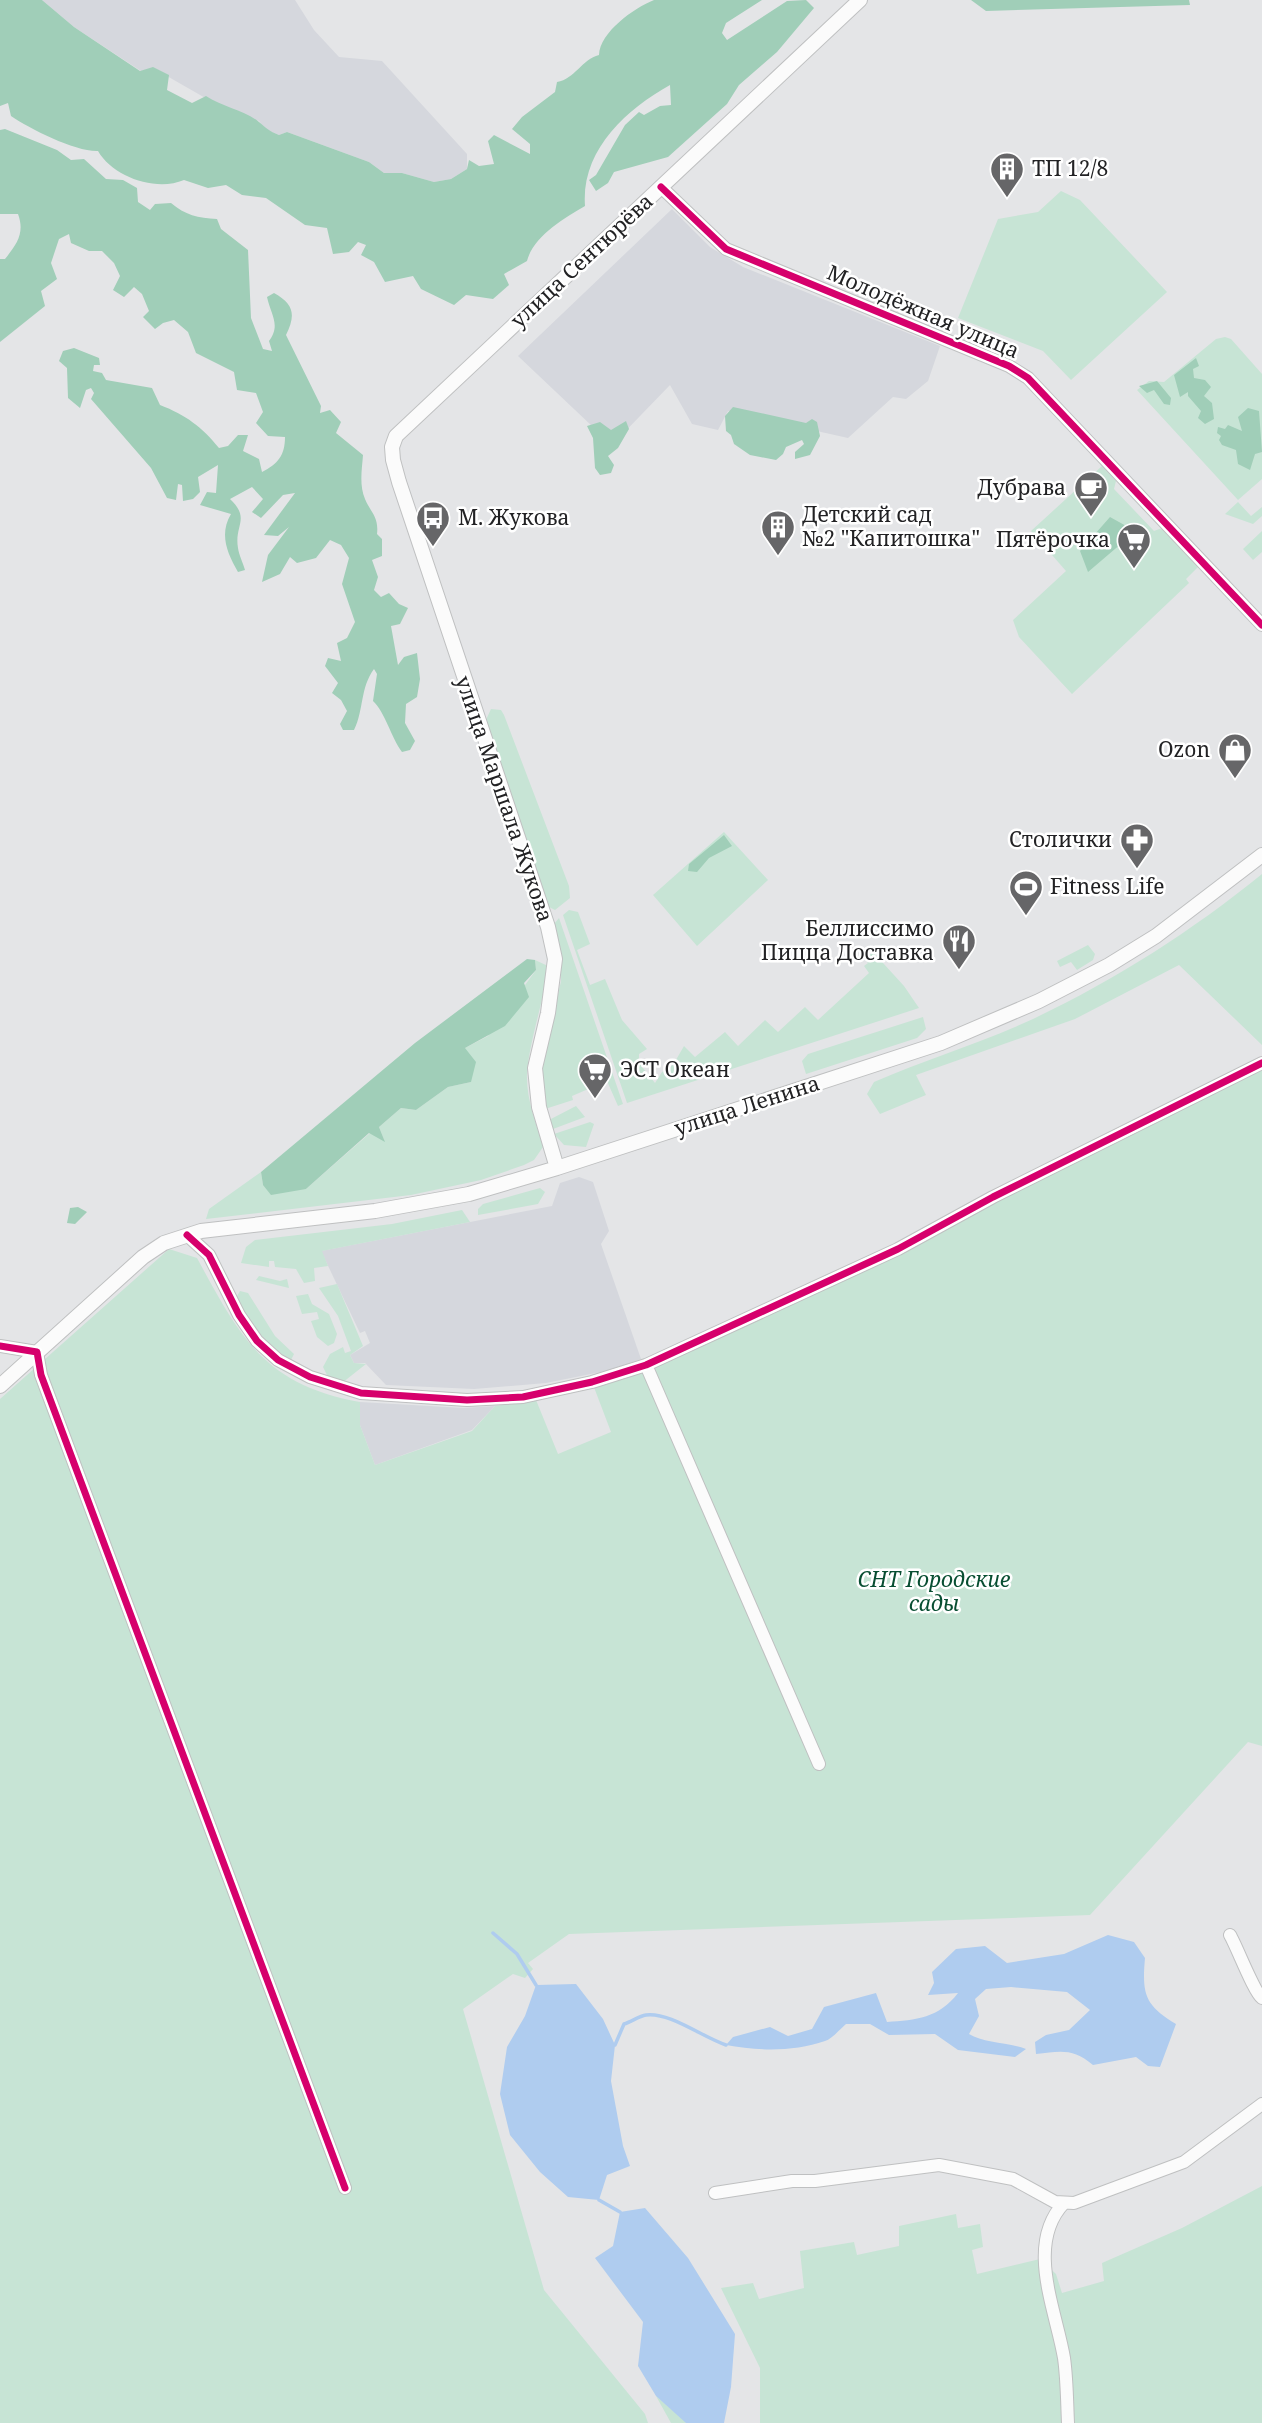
<svg xmlns="http://www.w3.org/2000/svg" width="1262" height="2423" viewBox="0 0 1262 2423" font-family="'Noto Serif',serif">
	<style>
		.built { fill: #d5d7dd }
		.green { fill: #c7e4d5 }
		.forest { fill: #a0ceb8 }
		.water { fill: #afccef }
		.lines { fill: none; stroke-linecap: round; stroke-linejoin: round }
		.stream { stroke: #afccef; stroke-width: 3.5 }
		.minor-casing { stroke: #bfc0c1; stroke-width: 14 }
		.major-casing { stroke: #bfc0c1; stroke-width: 16 }
		.minor { stroke: #fbfbfb; stroke-width: 12 }
		.major { stroke: #fbfbfb; stroke-width: 14 }
		.cycleway-casing { stroke: #fff; stroke-width: 11 }
		.cycleway { stroke: #d6006c; stroke-width: 7 }
		.labels { text-anchor: middle; stroke-width: 5; stroke-linejoin: round; paint-order: stroke }
		.poi-label { font-size: 21px; fill: #222224; stroke: #fff; text-anchor: start }
		.street-label { font-size: 21px; fill: #222224; stroke: #fff }
		.park-label { font-size: 21px; font-style: italic; fill: #084e32; stroke: #fff }
	</style>
	<rect width="100%" height="100%" fill="#e4e5e7"/>
	<path class="built" d="M42,0H295L314,30L339,57L382,61L467,154V169L451,179L434,182L402,173H384L369,162L287,132L279,135L266,130L259,121L221,107L153,68L141,71L74,27Z
		M672,209L710,247L743,267L940,346L928,381L906,399L893,397L848,438L728,411L718,430L692,424L670,385L612,445L518,356Z
		M579,1177L593,1182L609,1231L601,1244L641,1359L606,1371L546,1383L474,1389L386,1385L365,1363H354L350,1355L370,1343L365,1331L360,1333L321,1251L552,1206L560,1183Z
		M360,1402L464,1408L495,1406L472,1430L375,1465L360,1425Z"/>
	<path class="green" d="M1061,191L1080,200L1167,292L1071,380L1043,351L958,318L998,219L1038,212Z
		M1225,337L1231,339L1262,374V479L1238,500L1137,390L1149,381L1164,382L1216,339Z
		M1102,466L1116,481L1114,489L1154,531L1162,528L1198,567L1186,579L1189,583L1072,694L1019,637L1013,620L1066,571L1031,531Z
		M1238,502L1251,516L1262,507V516L1253,524L1225,514Z
		M1262,531V552L1253,560L1243,549Z
		M491,709L501,710L504,715L569,886L570,898L555,910L547,906L485,722Z
		M724,832L768,880L697,946L653,895Z
		M1262,874V1045L1179,965L1075,1019L916,1075L926,1095L880,1114L867,1094L874,1082C927,1059 981,1043 1033,1019C1115,980 1192,931 1262,874Z
		M569,910L578,912L590,944L577,950L590,985L605,979L622,1020L647,1049L639,1054V1063L655,1083L662,1072L673,1065L684,1046L695,1057L725,1032L738,1046L765,1020L778,1032L805,1007L818,1020L869,973L864,966L868,963L865,959L873,952L904,986L919,1008L627,1103L563,915Z
		M559,918L623,1104L618,1106L607,1081L572,1096L573,1100L545,1109L542,1069L561,981V950L554,924Z
		M1088,945L1095,954L1093,960L1077,970L1071,962L1060,967L1057,961Z
		M535,960L548,966C544,1002 530,1037 527,1073C526,1099 536,1122 543,1147L534,1160L524,1165L481,1180L411,1195L206,1219L209,1209L261,1172L263,1185L306,1189L370,1133L384,1140L379,1127L401,1108L416,1110L448,1087L471,1082L465,1048L488,1036L536,970Z
		M923,1017L926,1029L917,1038L806,1074L802,1061L808,1054Z
		M1262,1063V1746L1248,1742L1090,1915L569,1934L528,1963L533,1969L525,1978L513,1974L463,2009L544,2290L645,2414L648,2423H0V1399L169,1249L197,1258C240,1337 264,1385 360,1402V1425L375,1465L472,1431L495,1406L536,1400L558,1454L611,1432L592,1382L774,1305Z
		M576,1106L585,1117L553,1129L549,1120Z
		M590,1122L594,1124L586,1147L564,1145L554,1134Z
		M540,1188L545,1192L538,1204L478,1215V1209L483,1204Z
		M462,1210L470,1222L322,1251L328,1266L314,1268L315,1281L304,1283L296,1269L275,1267L274,1261H269V1267L241,1263L246,1247L255,1240L392,1224Z
		M259,1276L280,1281L287,1279L289,1288L256,1280Z
		M337,1284L363,1346L350,1355L354,1363L366,1364L342,1383L328,1377L323,1367L330,1354L343,1347L345,1353L351,1351L338,1316L319,1288Z
		M240,1291L248,1293L275,1336L294,1354L291,1360C266,1355 248,1318 236,1298Z
		M308,1294L312,1304L329,1314L337,1334L334,1343L328,1346L317,1337L311,1321L319,1319L317,1312L302,1314L296,1296Z
		M1262,2186V2423H760V2368L721,2288L753,2283L759,2299L804,2288L800,2251L854,2242L857,2255L899,2246V2226L956,2214L958,2228L980,2224L983,2247L972,2250L977,2274L1040,2259L1056,2274L1062,2293L1104,2281L1102,2263L1182,2228Z
		M656,2396L685,2421L686,2423H671Z"/>
	<path class="forest" d="M0,0H42L74,27L140,71L153,67L169,75L167,90L192,103L206,96C222,107 245,110 259,122C266,128 269,131 279,135L287,132L369,162L384,173H402L434,182L451,179L467,169L469,160L479,166L494,164L488,141L494,135L530,154V144L512,129L522,117L555,92L557,82C575,79 582,59 599,55C600,32 634,8 654,0H762L726,23L722,33L727,40L787,1L806,0L814,8L777,52L739,85L727,104L668,157L614,172L608,183L596,191L589,180L596,175L625,125L639,112L644,115L660,106L671,105L670,85C625,110 581,151 585,206C564,218 533,237 527,261L504,274L509,285L493,299L466,295L454,305L421,289L413,276L385,282L374,262L361,255L366,245L358,242L349,252L333,254L327,228L305,225L266,198L242,195L226,185L208,188L184,180C156,192 113,177 98,151C76,152 30,129 11,116L8,103L0,106Z
		M971,0H1189L1190,5L986,11Z
		M5,129L57,150L71,160L84,159L106,179L123,180L137,188L138,202L150,210L155,204L171,203C185,215 198,218 217,219L221,229L248,250L251,318L263,349L272,351L269,341C281,325 271,315 267,297L274,293C294,304 296,315 286,335L321,406L320,413L330,410L341,422L336,433L363,455C362,469 359,485 365,499C371,513 379,517 377,534L382,539V556L372,560L378,577L374,590L381,597L389,593L399,604L408,608L400,624L391,626L398,665L404,657L417,653L420,679L417,697L406,704L405,723L415,741L410,750L402,752C391,737 385,712 373,701L377,674L374,669C360,688 364,709 354,730H343L340,724L347,711L341,700L332,693L338,683L325,666L328,658L341,661L337,643L347,638L355,622L342,584L349,558L341,545L330,540L316,558L297,563L290,557L280,574L262,582L268,555L289,527L278,536L264,535L295,493L283,495L261,518L252,512L263,499L252,487L230,499C251,519 234,525 238,548C239,555 243,563 245,570L238,572C227,553 219,534 231,514L200,505L207,492L216,493L218,465L198,477L200,492L193,499L183,501L182,485L178,484L176,500L167,498L151,468L91,399L94,393L91,388L86,390L80,408L68,398L67,368L59,361L63,351L74,348L99,358L100,365H94L93,371L102,373L106,380L152,388L160,405C186,415 202,427 219,448L228,446L238,435H248L243,451L259,459L262,472C278,464 285,455 285,437L268,436L256,423L263,412L256,393L237,390L234,372L196,353L188,332L174,320L163,323L155,329L143,317L149,311L142,294L134,287L124,297L113,290L120,276L114,263L102,251H89L71,243L69,234L59,239L51,263L57,279L41,291L45,306L0,342V259H5C17,244 25,233 18,214H0V130Z
		M1196,358L1199,366L1193,369L1194,378L1205,380L1211,387L1204,396L1212,403L1214,419L1205,424L1198,418L1201,411L1188,396V392L1180,397L1174,375Z
		M1157,381L1171,398L1170,405L1164,404L1154,390L1147,393L1139,386Z
		M733,407L806,423L812,419L817,422L820,436L810,455L795,459V452L804,444L802,440L786,447L783,454L776,460L750,455L734,444L731,435L726,431L725,416Z
		M1248,408L1259,411L1262,452L1255,454L1250,470L1238,464L1236,450L1222,445L1219,440L1221,436L1217,433L1218,427L1225,429L1228,425L1242,431L1238,417Z
		M626,421L629,429L618,448L608,456L614,465L611,473L600,475L595,468L593,438L587,426L600,422L611,430Z
		M1110,517L1128,527L1129,532L1122,543L1088,572L1080,551Z
		M724,835L732,846L709,858L697,872L688,871L689,864Z
		M527,959L535,960L536,970L524,983L529,997L505,1026L465,1048L476,1062L471,1082L448,1087L416,1110L401,1108L379,1127L385,1142L369,1133L306,1189L271,1195L263,1185L261,1172L415,1043Z
		M78,1207L87,1212L75,1224L67,1223L70,1208Z"/>
	<path class="water" d="M1108,1935L1134,1942L1145,1958C1142,1993 1144,2005 1176,2024L1160,2067L1148,2066L1136,2057L1093,2065C1073,2048 1061,2051 1036,2054L1035,2042L1046,2035L1069,2030L1090,2010L1067,1992L1011,1987L986,1989L975,1999L979,2016L969,2034C983,2043 1007,2042 1026,2049L1015,2057L958,2050L935,2034L889,2035L870,2024H846C840,2029 832,2039 825,2041C794,2052 757,2051 726,2045L733,2037L770,2027L788,2036L812,2029L824,2007L876,1993L887,2022C916,2020 939,2018 958,1993L928,1995L934,1983L932,1972L956,1949L985,1946L1007,1963L1064,1954Z
		M576,1984L603,2019L615,2045L611,2081L623,2146L630,2166L607,2175L599,2200L568,2197L540,2172L510,2135L500,2094L507,2047L525,2016L536,1985Z
		M645,2208L688,2258L735,2334L731,2387L724,2423H686L656,2396L638,2366L643,2322L595,2258L613,2246L620,2212Z"/>
	<g class="lines">
		<path class="stream" d="M493,1933L517,1954L536,1985
			M615,2045L624,2024C631,2022 639,2016 646,2015C670,2012 702,2037 726,2045
			M599,2200L620,2212"/>
		<g class="minor-casing">
			<path id="minor" d="M661,187L726,249L1009,366L1028,378L1262,625
				M187,1235L209,1255L239,1315L257,1341L278,1360L310,1377L361,1393L467,1400L523,1397L592,1382L646,1365L898,1249L993,1197L1262,1063
				M0,1346L37,1352L41,1375L345,2188
				M646,1365L819,1764
				M1230,1935C1237,1947 1254,1992 1262,1998
				M715,2193L792,2181H815L939,2165L1013,2179L1055,2202L1074,2203L1184,2162L1262,2104
				M1064,2203C1025,2244 1056,2310 1064,2358C1067,2379 1067,2402 1068,2423"/>
		</g>
		<g class="major-casing">
			<path id="major" d="M557,1168L539,1107L535,1068L548,1013L555,959L548,927L399,482L393,460L392,447L396,436L860,0
				M0,1386L143,1257L164,1243L201,1231L375,1211L469,1194L557,1168L941,1043L1039,1001L1109,965L1156,936L1262,855"/>
		</g>
		<use href="#minor" class="minor"/>
		<use href="#major" class="major"/>
		<g class="cycleway-casing">
			<path id="cycleway" d="M661,187L726,249L1009,366L1028,378L1262,625
				M187,1235L209,1255L239,1315L257,1341L278,1360L310,1377L361,1393L467,1400L523,1397L592,1382L646,1365L898,1249L993,1197L1262,1063
				M0,1346L37,1352L41,1375L345,2188"/>
		</g>
		<use href="#cycleway" class="cycleway"/>
	</g>
	<defs>
		<g id="building-pin" transform="scale(1.75)"><path d="M0 17L-7.5 6A9.5 9.5 0 1 1 7.5 6Z" fill="#666668" stroke="#fff"/><path d="M-4-6H4V6H1V3H-1V6H-4ZM-2.5-4.3h1.7v1.8h-1.7ZM.8-4.3h1.7v1.8H.8ZM-2.5-1h1.7V.8h-1.7ZM.8-1h1.7V.8H.8Z" fill="#fff"/></g>
		<g id="cafe-pin" transform="scale(1.75)"><path d="M0 17L-7.5 6A9.5 9.5 0 1 1 7.5 6Z" fill="#666668" stroke="#fff"/><path d="M-5.5-4.5H6V0H3Q3 3.5 0 3.5H-2.5Q-5.5 3.5-5.5 0ZM3-3.2v2h1.7v-2ZM-6 4.5H4V6H-6Z" fill="#fff"/></g>
		<g id="bus-pin" transform="scale(1.75)"><path d="M0 17L-7.5 6A9.5 9.5 0 1 1 7.5 6Z" fill="#666668" stroke="#fff"/><path d="M-5-6H5V4H4V6H2V4H-2V6H-4V4H-5ZM-3.5-4V0h7V-4ZM-3.5 1.2v1.5H-2V1.2ZM2 1.2v1.5H3.5V1.2Z" fill="#fff"/></g>
		<g id="supermarket-pin" transform="scale(1.75)"><path d="M0 17L-7.5 6A9.5 9.5 0 1 1 7.5 6Z" fill="#666668" stroke="#fff"/><path d="M-6-5.5h2.5l.6 2H6L4.5 2H-2.5L-4.4-4H-6ZM-1.5 3.2a1.3 1.3 0 1 0 .1 0ZM3 3.2a1.3 1.3 0 1 0 .1 0Z" fill="#fff"/></g>
		<g id="shop-pin" transform="scale(1.75)"><path d="M0 17L-7.5 6A9.5 9.5 0 1 1 7.5 6Z" fill="#666668" stroke="#fff"/><path d="M-5-2.5h2.3a2.7 3.5 0 0 1 5.4 0H5L5.5 6h-11ZM-1.5-2.5h3a1.5 2.3 0 0 0-3 0Z" fill="#fff"/></g>
		<g id="pharmacy-pin" transform="scale(1.75)"><path d="M0 17L-7.5 6A9.5 9.5 0 1 1 7.5 6Z" fill="#666668" stroke="#fff"/><path d="M-2-6h4v4h4v4h-4v4h-4v-4h-4v-4h4Z" fill="#fff"/></g>
		<g id="stadium-pin" transform="scale(1.75)"><path d="M0 17L-7.5 6A9.5 9.5 0 1 1 7.5 6Z" fill="#666668" stroke="#fff"/><path d="M0-5a6.5 5 0 1 0 0 10a6.5 5 0 1 0 0-10ZM-3.5-1.8h7v3.6h-7Z" fill="#fff"/></g>
		<g id="restaurant-pin" transform="scale(1.75)"><path d="M0 17L-7.5 6A9.5 9.5 0 1 1 7.5 6Z" fill="#666668" stroke="#fff"/><path d="M-5-6h1v4h1v-4h1v4h1v-4h1v5L-1.5 .5V6h-2V.5L-5-1ZM5-6V6H3V1.5H1.5Q1.5-4 5-6Z" fill="#fff"/></g>
	</defs>
	<g fill-rule="evenodd">
		<use href="#building-pin" x="1007" y="169"/>
		<use href="#cafe-pin" x="1091" y="488"/>
		<use href="#bus-pin" x="433" y="518"/>
		<use href="#building-pin" x="778" y="527"/>
		<use href="#supermarket-pin" x="1134" y="540"/>
		<use href="#shop-pin" x="1235" y="750"/>
		<use href="#pharmacy-pin" x="1137" y="840"/>
		<use href="#stadium-pin" x="1026" y="887"/>
		<use href="#restaurant-pin" x="959" y="941"/>
		<use href="#supermarket-pin" x="595" y="1070"/>
	</g>
	<g class="labels">
		<g class="poi-label">
			<text x="1032" y="176">ТП 12/8</text>
			<text x="1066" y="495" text-anchor="end">Дубрава</text>
			<text x="802" y="522">Детский сад<tspan x="802" dy="24">№2 "Капитошка"</tspan></text>
			<text x="458" y="525">М. Жукова</text>
			<text x="1110" y="547" text-anchor="end">Пятёрочка</text>
			<text x="1210" y="757" text-anchor="end">Ozon</text>
			<text x="1112" y="847" text-anchor="end">Столички</text>
			<text x="1050" y="894">Fitness Life</text>
			<text x="934" y="936" text-anchor="end">Беллиссимо<tspan x="934" dy="24">Пицца Доставка</tspan></text>
			<text x="620" y="1077">ЭСТ Океан</text>
		</g>
		<g class="street-label">
			<text transform="translate(582 261) rotate(-43)" y="7">улица Сентюрёва</text>
			<text transform="translate(923 312) rotate(23)" y="7">Молодёжная улица</text>
			<text transform="translate(504 799) rotate(71)" y="7">улица Маршала Жукова</text>
			<text transform="translate(747 1106) rotate(-18)" y="7">улица Ленина</text>
		</g>
		<g class="park-label">
			<text x="934" y="1587">СНТ Городские<tspan x="934" dy="24">сады</tspan></text>
		</g>
	</g>
</svg>
